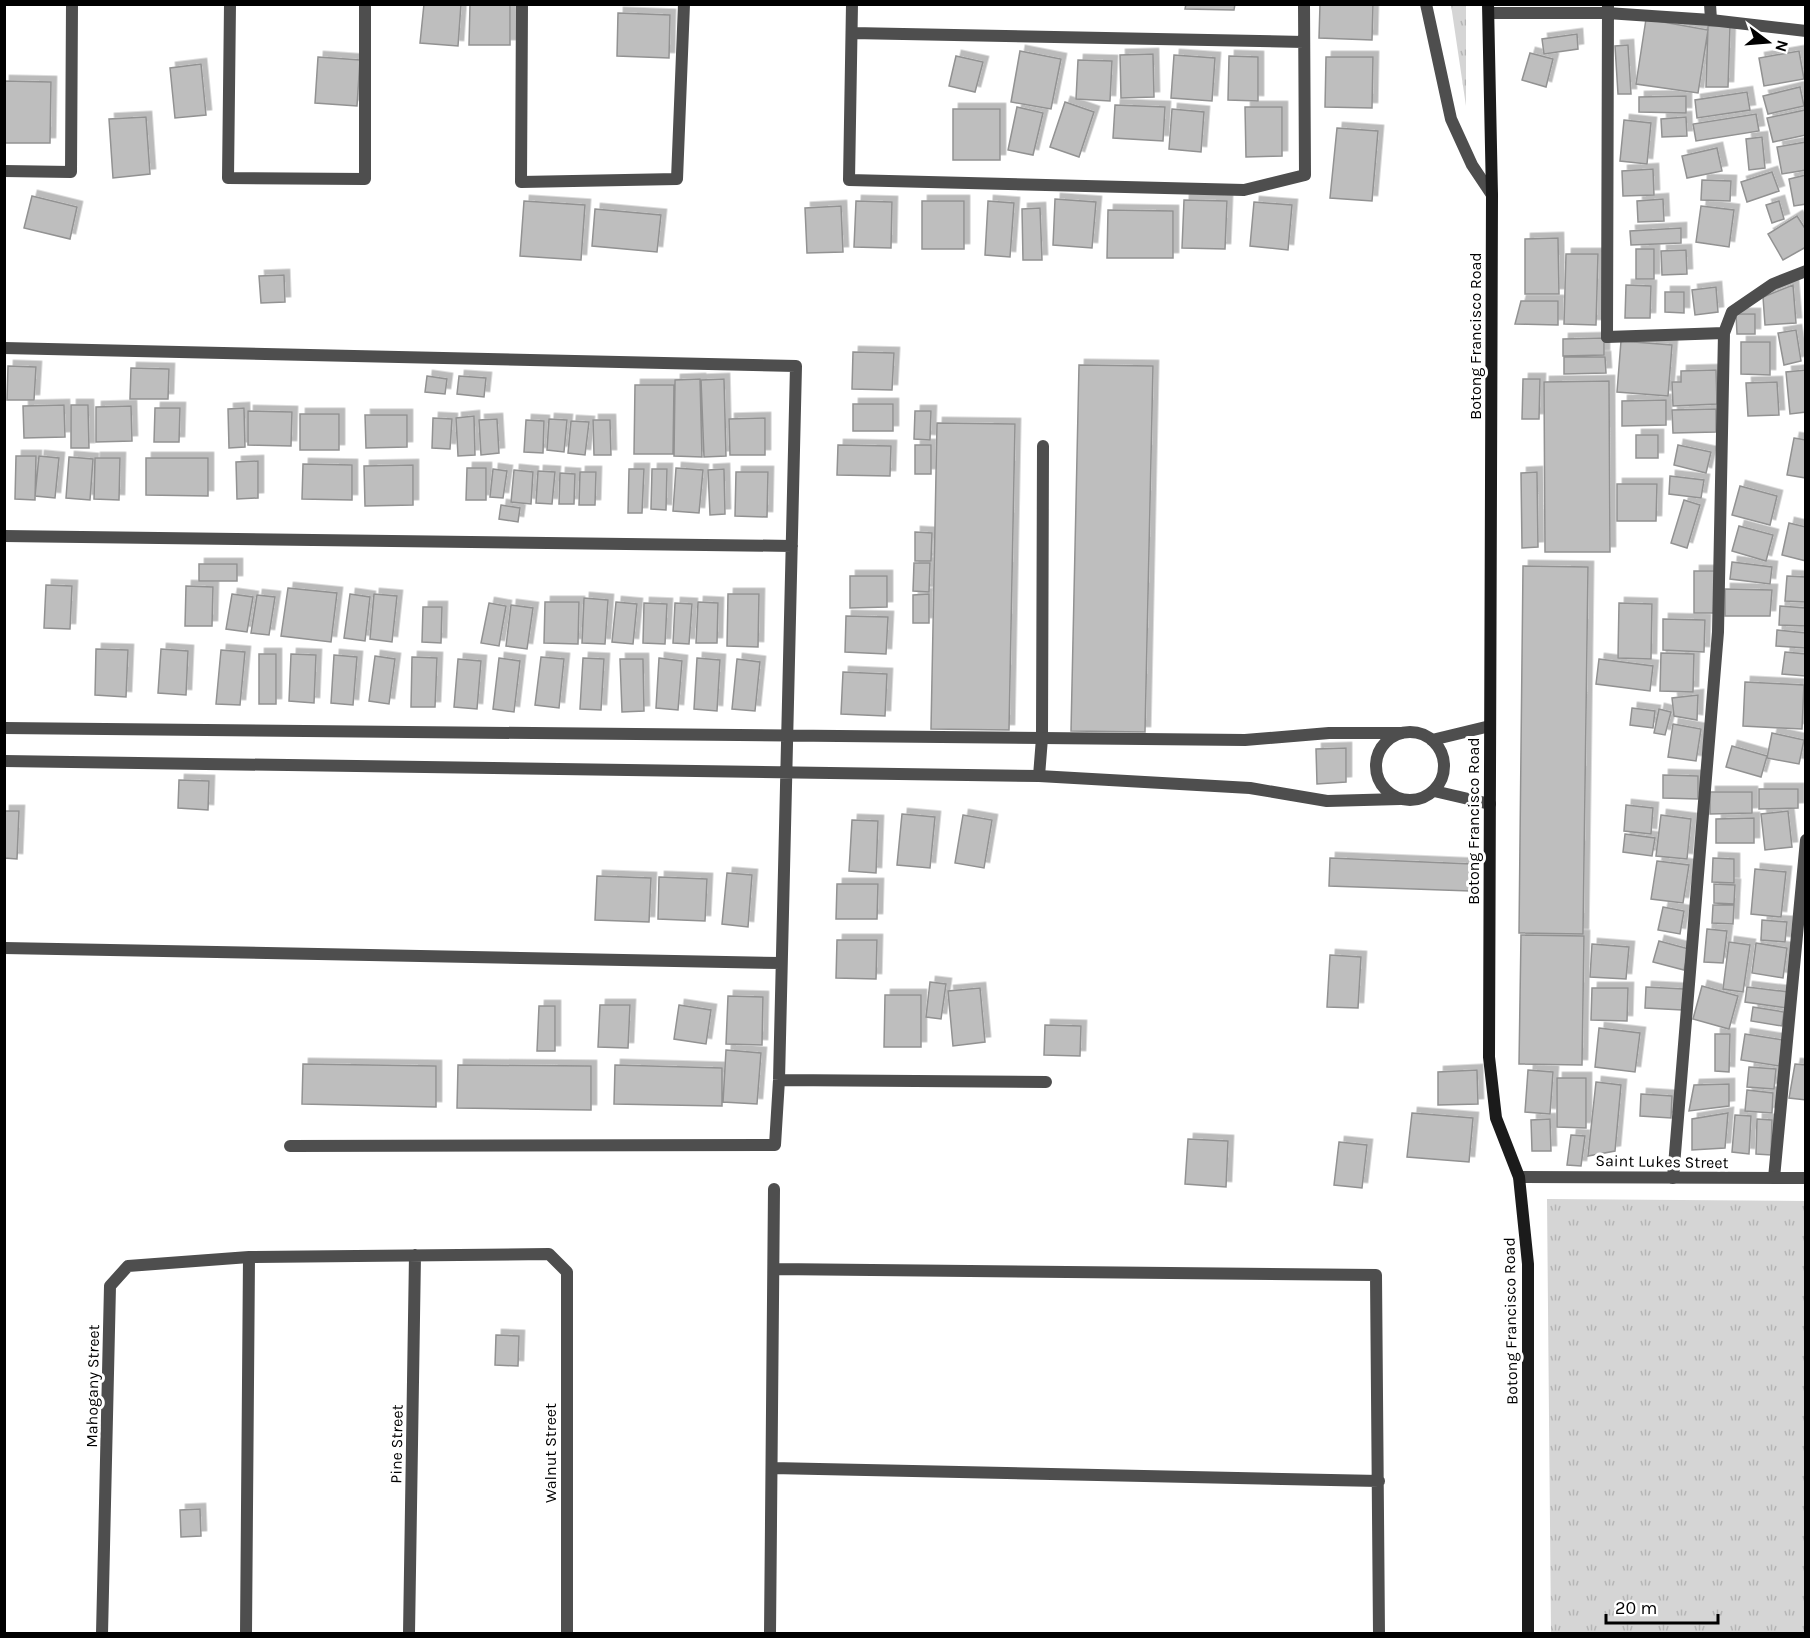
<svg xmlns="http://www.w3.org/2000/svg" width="1810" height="1638" viewBox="0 0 1810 1638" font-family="Karla,sans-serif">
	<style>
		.grass { fill: url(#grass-tufts) }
		.building { fill: #bebebe; stroke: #929292; stroke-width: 1.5; filter: url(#shadow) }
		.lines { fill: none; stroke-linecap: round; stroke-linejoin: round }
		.lane { stroke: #4e4e4e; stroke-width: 12 }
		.street { stroke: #4e4e4e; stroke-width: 12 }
		.secondary { stroke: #1b1b1b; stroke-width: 12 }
		.labels { text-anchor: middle; stroke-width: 6; stroke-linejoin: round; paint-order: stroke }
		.street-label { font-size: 16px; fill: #000; stroke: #fff }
	</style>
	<defs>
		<pattern id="grass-tufts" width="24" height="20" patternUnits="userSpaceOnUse" patternTransform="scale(1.5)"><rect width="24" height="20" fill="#d5d5d5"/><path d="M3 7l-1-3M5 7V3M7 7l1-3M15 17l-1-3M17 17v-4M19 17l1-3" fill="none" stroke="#b5b5b5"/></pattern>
		<filter id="shadow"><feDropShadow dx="5.5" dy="-5.5" stdDeviation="0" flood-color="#0004"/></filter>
	</defs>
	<rect width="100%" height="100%" fill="#fff"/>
	<path class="grass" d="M1451,5H1466V106Z
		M1547,1199L1805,1201V1633H1551Z"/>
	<path class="building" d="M424,4H461L458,46L420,43Z
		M470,4H510V45H469Z
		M1186,4H1235L1234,10L1185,9Z
		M1320,4H1373L1372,40L1319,38Z
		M618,13L670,15L669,58L617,56Z
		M1646,19L1708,30L1698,93L1636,84Z
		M1708,26H1730L1728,87H1706Z
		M1577,34L1578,49L1544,54L1542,39Z
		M1628,45L1631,94H1618L1615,46Z
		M1020,51L1061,59L1051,109L1011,102Z
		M1799,51L1804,79L1764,86L1759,58Z
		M1530,53L1553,59L1546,87L1522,80Z
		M1153,54L1154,97L1121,98L1120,55Z
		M1174,55L1215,58L1212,101L1171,98Z
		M956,56L983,62L975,92L949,86Z
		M1229,56L1258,57V101L1228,100Z
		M318,57L360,60L357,106L315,103Z
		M1326,57H1373L1372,108L1325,107Z
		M1078,60L1112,61L1110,101L1076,99Z
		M201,64L206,115L175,118L170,68Z
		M4,81L51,82L50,143H4Z
		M1800,87L1804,106L1768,114L1763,96Z
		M1747,92L1750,110L1697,118L1695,100Z
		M1686,96V113L1639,112V97Z
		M1065,102L1094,112L1079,157L1050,147Z
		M1115,105L1165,107L1163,141L1113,138Z
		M1017,107L1043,113L1033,155L1008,150Z
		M1245,107H1282V156L1246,157Z
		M953,109H1000V160H953Z
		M1172,109L1204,112L1201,152L1169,149Z
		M1805,110L1806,135L1773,142L1767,118Z
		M1756,114L1759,131L1696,141L1693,124Z
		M146,117L150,174L113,178L109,119Z
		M1686,117L1687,136L1662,137L1661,119Z
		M1624,120L1651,123L1647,164L1620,161Z
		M1337,128L1378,131L1372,201L1330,198Z
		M1762,137L1765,168L1749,170L1746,139Z
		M1806,142V170L1782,174L1777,147Z
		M1717,148L1722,171L1687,178L1682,156Z
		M1653,169L1654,195L1623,196L1622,171Z
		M1772,172L1779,191L1747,202L1741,182Z
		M1806,175V204L1794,206L1789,179Z
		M1702,180L1731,181L1730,201L1701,200Z
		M32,196L77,207L70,239L24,228Z
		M1055,199L1096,202L1092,248L1053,245Z
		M1663,199L1664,221L1638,222L1637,201Z
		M1184,200L1227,201L1225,249L1182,248Z
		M524,201L585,205L581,260L520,256Z
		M856,201L892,202L891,248L854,247Z
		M922,201H964V249H922Z
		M988,201L1014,203L1010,257L985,255Z
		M1779,201L1784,219L1772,223L1766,205Z
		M1254,202L1292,205L1288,250L1250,246Z
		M841,206L843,252L807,253L805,208Z
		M1701,206L1734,210L1729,247L1696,242Z
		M1040,208L1042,260H1023L1022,209Z
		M595,209L661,215L657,252L592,246Z
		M1108,210L1173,211V258H1107Z
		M1797,216L1806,230V247L1783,260L1768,234Z
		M1681,228V243L1631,245L1630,231Z
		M1558,238L1559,294H1525V239Z
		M1636,249H1654V279H1636Z
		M1686,250L1687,274L1662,275L1661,251Z
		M1566,254H1598L1596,325L1564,324Z
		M284,275L285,302L261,303L259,276Z
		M1626,285L1651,286L1650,318H1625Z
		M1793,285L1796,323L1765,325L1763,297Z
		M1716,287L1718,312L1695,315L1692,290Z
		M1665,292H1684V313L1665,312Z
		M1521,301H1558V325L1515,324Z
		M1736,314H1755V334H1737Z
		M1796,330L1801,361L1784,365L1778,333Z
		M1604,338V355L1563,356V339Z
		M1621,341L1672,345L1668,396L1617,392Z
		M1741,342H1770V375L1741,374Z
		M853,352L894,353L892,390L852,389Z
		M1564,357H1605L1606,373L1564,374Z
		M1079,365L1153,366L1145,732L1071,731Z
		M8,366L36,367L34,400H7Z
		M131,368L169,369L168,399H130Z
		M1716,370L1717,404L1673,406L1672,382H1681V371Z
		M1806,370V412L1790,414L1786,372Z
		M427,376L447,379L445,394L425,392Z
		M459,376L486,378L484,397L457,394Z
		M700,379L702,457L674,456L675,380Z
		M724,379L726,456L704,457L701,380Z
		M1523,379H1540L1539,419H1522Z
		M1609,381L1610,552H1545L1544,382Z
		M1777,382L1779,415L1748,416L1746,383Z
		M635,385H674L673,454H634Z
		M1666,400V425L1622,426V401Z
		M853,404H893V431H853Z
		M64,405L65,437L24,438L23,406Z
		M71,405H88L89,448H71Z
		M131,406L132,441L96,442V407Z
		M155,408H180L179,442H154Z
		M244,408L245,447L229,448L228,409Z
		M1716,409V432L1673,433L1672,410Z
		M248,411L292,412L291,446L248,445Z
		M915,411H931L930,440L914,439Z
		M300,414H339V450H300Z
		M365,415H407V447L366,448Z
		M474,416L475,455L458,456L456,418Z
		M433,418L452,419L450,449L432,448Z
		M765,418V455H730L729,419Z
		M497,419L499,453L481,455L479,420Z
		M549,419L567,420L564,452L547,450Z
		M526,420L544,421L543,453L524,452Z
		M593,420H610L611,455H594Z
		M571,421L589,422L585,455L568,453Z
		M937,423L1015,424L1009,730L931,729Z
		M1636,435H1658V458H1636Z
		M1794,438L1806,440V478L1787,475Z
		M838,445L891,446L890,476L837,475Z
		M915,445H931V474H915Z
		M1678,445L1711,452L1706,473L1674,465Z
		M16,456H36L35,500L15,499Z
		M39,456L59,458L55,498L35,496Z
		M69,457L93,459L90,500L66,498Z
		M95,458H120L119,500L94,499Z
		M146,458H208V496L146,495Z
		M258,461V498L237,499L236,462Z
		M303,464L352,465V500L302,499Z
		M413,465V505L365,506L364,466Z
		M467,468H486V500H466Z
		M676,468L703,470L699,513L673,511Z
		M493,469L507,471L503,498L490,497Z
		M629,469H644L642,513H628Z
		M652,469H667L666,510L651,509Z
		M724,469L725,514L710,515L708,470Z
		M514,470L533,472L531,504L511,502Z
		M538,471L555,472L552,504L536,503Z
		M580,472H596L595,505H579Z
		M736,472H768L767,517L735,516Z
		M1537,472L1538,547L1522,548L1521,473Z
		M560,473L575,474L574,504H559Z
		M1670,476L1704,480L1701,498L1669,494Z
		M1617,484H1657L1656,521H1617Z
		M1740,486L1777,496L1770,525L1732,515Z
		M1684,500L1700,505L1687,548L1671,543Z
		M501,505L520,508L518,522L499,519Z
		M1789,523L1806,527V561L1782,555Z
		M1739,526L1773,535L1766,561L1732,551Z
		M915,532L932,533L931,561H915Z
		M1732,562L1772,567L1770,584L1730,579Z
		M914,563H930L929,592L913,591Z
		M199,564H237V581H199Z
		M1523,566L1588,567L1583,934L1519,933Z
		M1694,571H1715V613H1694Z
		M850,576H887V607L850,608Z
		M1787,576L1806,577V602L1785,601Z
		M46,585L72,586L70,629L44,628Z
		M186,586L213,587L212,626H185Z
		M288,588L337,593L331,642L281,636Z
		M1725,589L1772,590L1770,616H1725Z
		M232,594L253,597L247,632L226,629Z
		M350,594L370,597L365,641L344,638Z
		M374,594L397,596L392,642L370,639Z
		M728,594H759L758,647L727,646Z
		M929,594V623H913V595Z
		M257,595L275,597L269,635L251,633Z
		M584,598L608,600L605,644L582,643Z
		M545,602H579L578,644L544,643Z
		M616,602L637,604L633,644L612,642Z
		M698,602L718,603L717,643H696Z
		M489,603L506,606L499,646L481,643Z
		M644,603L667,604L665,644L643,643Z
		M675,603L692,604L689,644L673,643Z
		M1619,603L1652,604L1651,659L1618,658Z
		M511,605L533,608L527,649L506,646Z
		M1780,606L1806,608V626L1779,625Z
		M423,607H442L441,643L422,642Z
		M846,616L888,617L886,654L845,652Z
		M1663,619L1705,620L1704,652L1663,650Z
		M1777,630L1806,633V648L1776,646Z
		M96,649L128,650L126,697L95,695Z
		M161,649L188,651L186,695L158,693Z
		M221,650L245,652L240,705L216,704Z
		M1785,652L1806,654L1805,676L1782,674Z
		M1661,653L1694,654L1693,692L1660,691Z
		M259,654H276V704H259Z
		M291,654L316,655L314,703L289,701Z
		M334,655L357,657L353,705L331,703Z
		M375,656L395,659L389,704L369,701Z
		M412,657L437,658L435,707H411Z
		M541,657L564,659L559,708L535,705Z
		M499,658L520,661L514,712L493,709Z
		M583,658L604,659L601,710L580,709Z
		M659,658L682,661L678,710L656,708Z
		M697,658L720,660L717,711L694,709Z
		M458,659L481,661L477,709L454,707Z
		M620,659H643L644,711L622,712Z
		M737,659L760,662L755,711L732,709Z
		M1599,659L1653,666L1650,691L1596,684Z
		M843,672L887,674L885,716L841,714Z
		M1745,682L1804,685L1802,729L1743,726Z
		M1698,695L1697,720L1674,716L1672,698Z
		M1632,708L1655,711L1653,728L1630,725Z
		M1659,709L1671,712L1665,735L1654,733Z
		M1673,724L1701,729L1696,761L1668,757Z
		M1772,733L1804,740L1799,764L1767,758Z
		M1732,746L1767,756L1761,777L1726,767Z
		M1346,748V782L1317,784L1316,749Z
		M1663,775L1698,776V799L1663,798Z
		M179,780L209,781L208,810L178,808Z
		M1759,789H1798V808L1759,809Z
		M1710,792H1752V813L1710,814Z
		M1626,805L1653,808L1651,834L1624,831Z
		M4,811H19L17,859L4,858Z
		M1788,811L1792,847L1765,850L1761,814Z
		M902,814L935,817L930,868L897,865Z
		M963,815L992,820L984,868L955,863Z
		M1661,815L1691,819L1687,859L1656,856Z
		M1754,818V843H1716V819Z
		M852,820L878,821L876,873L849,871Z
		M1625,834L1655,838L1652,856L1623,852Z
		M1330,858L1472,864L1470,891L1329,886Z
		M1713,858L1734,859V883L1712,882Z
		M1657,861L1689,865L1683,903L1651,899Z
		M1755,869L1786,872L1781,917L1751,914Z
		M727,873L752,875L748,927L722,924Z
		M597,876L651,878L649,922L595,920Z
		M659,877L707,879L705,921L658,919Z
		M837,884H878L877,919H836Z
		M1714,884L1735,885L1734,904L1714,903Z
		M1713,905H1734L1733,924L1712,923Z
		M1663,907L1684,911L1680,934L1658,930Z
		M1762,920L1787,922L1785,942L1761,940Z
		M1707,929L1727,931L1723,963L1704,962Z
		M1521,935L1584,936L1582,1065L1519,1064Z
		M837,940H877L876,979L836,978Z
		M1659,941L1689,949L1684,970L1653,962Z
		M1729,942L1750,945L1743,992L1723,989Z
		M1756,943L1787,948L1783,978L1752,973Z
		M1592,944L1629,947L1626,979L1590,977Z
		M1330,955L1361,957L1358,1008L1327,1007Z
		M930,982L946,984L941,1019L926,1017Z
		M1702,986L1738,996L1729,1029L1693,1019Z
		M1646,987L1684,989L1682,1010L1645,1008Z
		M1747,987L1789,992L1787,1008L1745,1002Z
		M980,988L985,1042L953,1046L948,991Z
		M1592,988H1628L1627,1021L1591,1020Z
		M885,995H921V1047H884Z
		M728,996L763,997L762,1045L726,1044Z
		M600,1005H630L628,1048L598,1047Z
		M679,1005L711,1010L706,1044L674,1039Z
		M539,1006H555V1051H537Z
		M1753,1007L1784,1012L1782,1026L1751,1021Z
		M1045,1025L1081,1026L1080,1056L1044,1055Z
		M1599,1028L1640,1033L1635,1072L1595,1067Z
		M1715,1034H1730L1729,1072L1715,1071Z
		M1745,1034L1783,1040L1779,1066L1741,1060Z
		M726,1050L761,1053L757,1104L723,1102Z
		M303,1064L436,1066V1107L302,1104Z
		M1795,1064L1806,1065V1100L1789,1098Z
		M458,1065L591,1066V1110L457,1108Z
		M615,1065L722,1068V1106L614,1104Z
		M1749,1067L1776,1069L1774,1089L1747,1087Z
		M1477,1070L1478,1104L1438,1105V1072Z
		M1528,1070L1553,1072L1550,1114L1525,1112Z
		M1557,1078H1586V1128L1557,1127Z
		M1596,1082L1621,1085L1615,1151L1588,1156Z
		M1729,1084V1106L1689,1111L1694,1085Z
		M1747,1090L1773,1093L1772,1113L1745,1111Z
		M1641,1094L1672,1096L1671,1118L1640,1116Z
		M1412,1113L1473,1118L1469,1162L1407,1157Z
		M1728,1113L1725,1148L1692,1150V1119Z
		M1735,1115L1751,1116L1749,1154L1732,1152Z
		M1550,1119L1551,1151H1532L1531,1120Z
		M1757,1119L1772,1120L1771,1155L1756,1154Z
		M1571,1135L1585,1136L1581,1166L1567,1165Z
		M1188,1139L1228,1141L1226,1187L1185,1184Z
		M1339,1142L1367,1145L1362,1188L1334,1185Z
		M496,1335L519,1336L518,1366L495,1365Z
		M200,1509L201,1536L181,1537L180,1510Z"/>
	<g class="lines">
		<path class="lane" d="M1710,4L1711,20
			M1607,337L1724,333
			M1376 766a34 34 0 1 1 68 0a34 34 0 1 1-68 0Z
			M1039,776L1042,738L1043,446
			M1673,1178L1718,632L1724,333L1732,312L1773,284L1806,271
			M1774,1178L1806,840"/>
		<path class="street" d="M230,4L228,178L365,179V4
			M522,4L521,182L677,179L684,4
			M852,4L849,180L1244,190L1305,175L1304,4
			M1426,4L1451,119L1472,165L1492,195
			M1489,13H1607L1711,20L1806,31
			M852,33L1304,42
			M4,171L71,172L72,4
			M1607,337L1608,4
			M4,348L796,366L779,1080L775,1145L290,1146
			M4,536L792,546
			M4,728L1245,740L1329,733H1401
			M1432,740L1490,726
			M4,761L1039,776L1250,788L1327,801L1400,799
			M1434,791L1490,804
			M4,948L781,963
			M779,1080L1046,1082
			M1519,1177L1806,1178
			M774,1269L1376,1275L1379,1634
			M772,1468L1379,1481
			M102,1634L110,1286L128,1266L249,1257L549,1254L567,1272V1634
			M246,1634L249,1257
			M409,1634L415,1255
			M770,1634L774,1189"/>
		<path class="secondary" d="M1488,4L1492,195L1489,1057L1496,1118L1519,1177L1528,1264V1634"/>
	</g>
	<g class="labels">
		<g class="street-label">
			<text transform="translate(1475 336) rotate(-90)" y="6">Botong Francisco Road</text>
			<text transform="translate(1473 821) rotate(-90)" y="6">Botong Francisco Road</text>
			<text transform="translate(1662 1161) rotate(1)" y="6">Saint Lukes Street</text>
			<text transform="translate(1510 1321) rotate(-91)" y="6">Botong Francisco Road</text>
			<text transform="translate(92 1386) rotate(-89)" y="6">Mahogany Street</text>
			<text transform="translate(396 1444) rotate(-89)" y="6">Pine Street</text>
			<text transform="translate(550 1453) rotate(-90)" y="6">Walnut Street</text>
		</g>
	</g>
	<rect width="1810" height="1638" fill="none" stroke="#000000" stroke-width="12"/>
	<g transform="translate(1768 42) rotate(106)" stroke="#ffffff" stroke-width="4.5" paint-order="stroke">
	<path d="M0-4.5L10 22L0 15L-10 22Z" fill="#000000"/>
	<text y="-9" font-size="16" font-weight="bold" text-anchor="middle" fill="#000000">N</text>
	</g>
	<path d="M1606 1614v9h112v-9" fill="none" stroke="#000000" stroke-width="3"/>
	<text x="1615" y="1614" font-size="18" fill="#000000" stroke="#ffffff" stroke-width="4.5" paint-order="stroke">20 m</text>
</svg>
